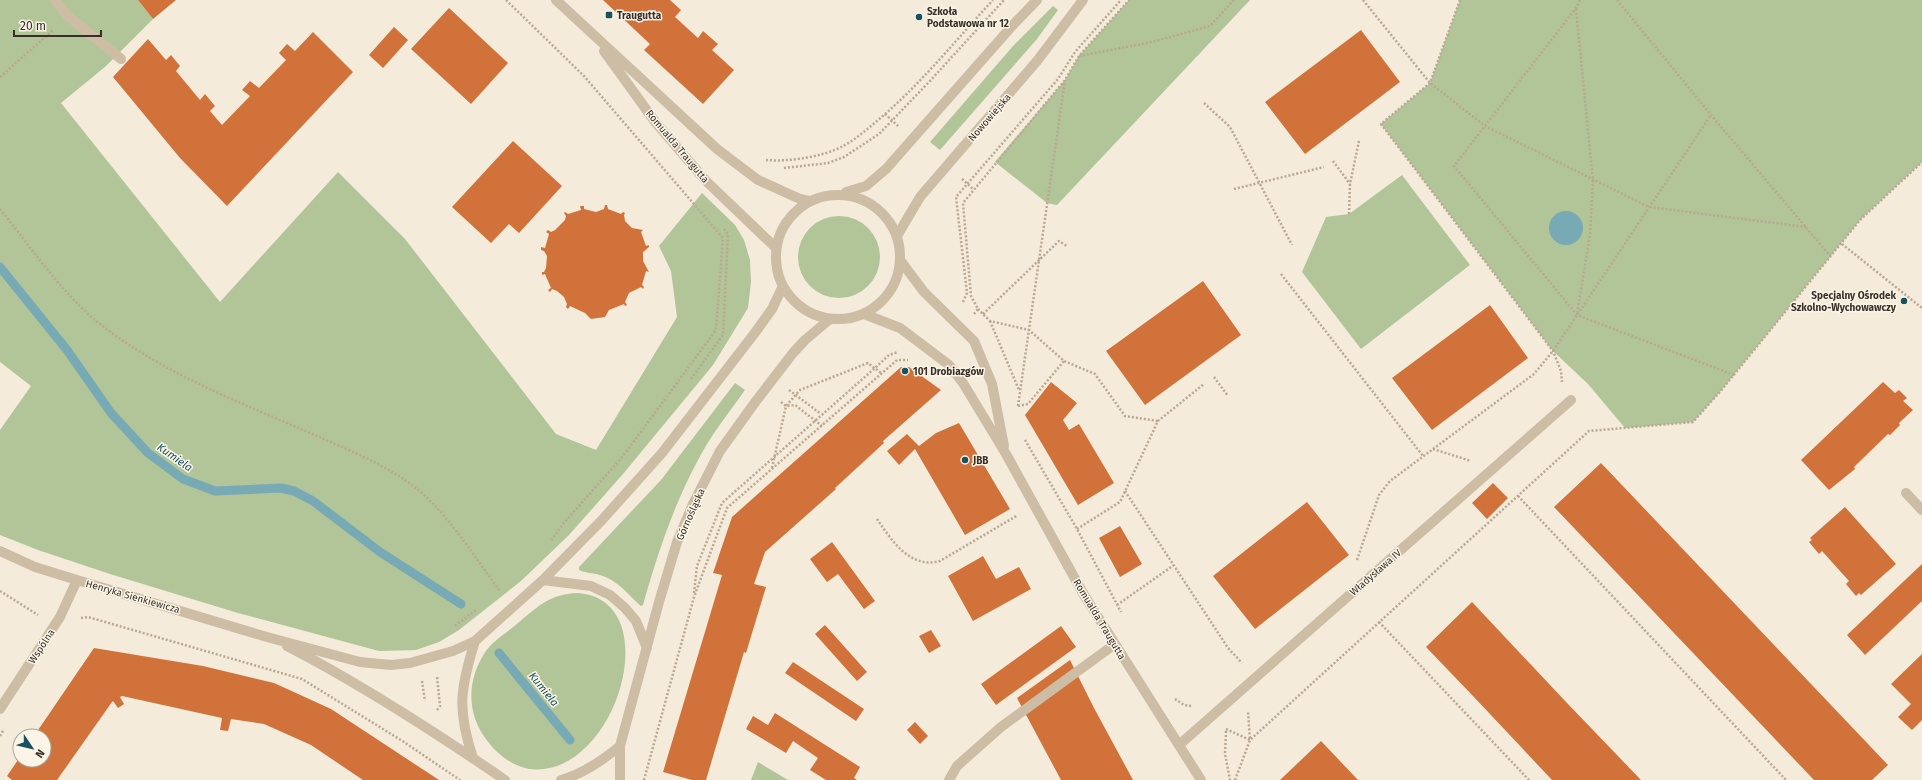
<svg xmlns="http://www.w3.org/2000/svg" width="1922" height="780" viewBox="0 0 1922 780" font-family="'Fira Sans',sans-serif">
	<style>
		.green { fill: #b1c599 }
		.water { fill: #77aab4 }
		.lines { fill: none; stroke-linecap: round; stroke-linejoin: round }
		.stream { stroke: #77aab4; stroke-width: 9 }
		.building { fill: #d2723b }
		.path { stroke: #baa78f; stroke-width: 2.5; stroke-dasharray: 2 2; stroke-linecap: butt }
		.minor { stroke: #cebda5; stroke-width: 10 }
		.poi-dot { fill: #18515f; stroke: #fbf5e8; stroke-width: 1.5 }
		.labels { text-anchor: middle; stroke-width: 3; stroke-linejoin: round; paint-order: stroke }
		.poi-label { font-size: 10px; font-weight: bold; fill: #392f27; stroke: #fbf5e8; text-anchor: start }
		.street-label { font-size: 10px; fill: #392f27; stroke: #fbf5e8 }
		.water-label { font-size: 11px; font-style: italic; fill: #18515f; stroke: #fbf5e8 }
	</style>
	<rect width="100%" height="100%" fill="#f4ebdb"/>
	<path class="green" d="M0,0H138L153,19L106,66L61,103L220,302L338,172L405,239L556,434L596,450L677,317L671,271L659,246L702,193L735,225L744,240L750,260L751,282L748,308L713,365L623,474L569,535L521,581L459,630L439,642L416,650L379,651L238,613L110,574L38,550L0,535V430L31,386L0,362Z
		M1129,0H1250L1057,205L1047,203L995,162L1065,80L1079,56Z
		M1460,0H1922V162L1860,220L1719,393L1693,422L1625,428L1588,384L1553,351L1381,124L1430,83Z
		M1053,6L1058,10L1037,39L940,150L930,142L1013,46Z
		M1402,175L1470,265L1361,349L1302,272L1326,217L1349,214Z
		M798 257a41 41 0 1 1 82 0a41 41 0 1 1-82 0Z
		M735,383L745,390C728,414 710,436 697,462C673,507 657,555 643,605L641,606C627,594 619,581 600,575C593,573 585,573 579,570V567L661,480Z
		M578,593C669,600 616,780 529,769C513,766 498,755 489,743C466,716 466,680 486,651C494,640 508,632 518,623C539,606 549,594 578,593Z
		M758,762L788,780H751Z"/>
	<path class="water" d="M1549 228a17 17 0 1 1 34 0a17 17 0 1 1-34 0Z"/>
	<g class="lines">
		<path class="stream" d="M0,267L67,350L111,413L148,453L183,479L215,491L281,488L294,491L313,501L380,552L461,604
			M499,653L570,740"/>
	</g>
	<path class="building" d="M138,0H176L153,19Z
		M603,0H670L681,10L675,17L698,38L703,31L718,44L712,50L734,70L703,104L644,50L650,44Z
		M449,8L508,63L471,104L411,49Z
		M394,27L408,40L383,68L369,55Z
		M1361,30L1400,82L1305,154L1265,102Z
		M313,32L353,72L227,206L180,158L113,77L148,39L166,60L171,55L180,66L176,71L200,100L205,94L215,106L210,111L222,125L250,96L242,90L250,81L259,88L286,60L279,53L287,44L295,51Z
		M513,141L562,186L519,233L509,224L491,243L452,207Z
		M605,205H607L608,209L621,214L623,212L625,213L624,215L625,221L632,228L643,230L641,232L646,246L649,245V247L643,252V261L649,272L646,271L642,285L644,287L643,289L641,287L629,293L625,302L627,305L625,306L624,304L609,310L605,317L591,319L585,313L570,306L568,309L566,307L567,304L564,297L557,291L552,289L550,292L548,290L551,288L545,274L542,275V272H544L546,268L547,256L544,251L541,250V247L545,248L549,234L546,232L548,230L551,232L555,230L565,220L566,216L564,213L565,212L568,214L581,210L580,206H584V209L596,212L604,209Z
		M1203,281L1241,335L1145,405L1106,351Z
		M1490,305L1528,358L1432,430L1392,378Z
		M901,367H909L941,390L883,441L884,443L835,488L836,489L765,552L754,584L766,587L746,653L744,652L706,780H692L663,772L722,575L713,573L732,517Z
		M1051,382L1077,403L1063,420L1069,430L1079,424L1114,483L1078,505L1025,415Z
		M1883,382L1895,393L1899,390L1907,398L1903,401L1913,410L1899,423L1900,425L1890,435L1888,434L1854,467L1855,469L1829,490L1801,460Z
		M959,423L1010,509L965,535L915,449L899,465L887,451L907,434L919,446L936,433Z
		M1601,463L1888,765L1872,780H1814L1554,507Z
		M1493,483L1508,498L1487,519L1472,503Z
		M1307,502L1349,555L1255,629L1213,576Z
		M1845,507L1896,564L1861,595L1859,593L1856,596L1846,584L1849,581L1822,551L1819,554L1809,542L1812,540L1810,538Z
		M1120,526L1142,564L1120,577L1099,538Z
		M832,542L875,601L864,609L838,574L827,582L810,559Z
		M983,556L996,579L1019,567L1031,589L973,621L948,576Z
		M1922,564V601L1865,655L1847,635Z
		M1472,602L1567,703L1641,780H1552L1473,696L1426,647Z
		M825,625L867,672L857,681L815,634Z
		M1061,626L1076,647L996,705L981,684Z
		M931,630L941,646L929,653L919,636Z
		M94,648L203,666L274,683L331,709L439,780H363L311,745L264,724L231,719L228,731L220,730L222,718L122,696L120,697L124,704L118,708L113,701L112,702L57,780H12L7,776L20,757V760H44V736H34Z
		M1922,654V720L1912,730L1898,717L1911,704L1891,684Z
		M1070,660L1094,708L1133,780H1061L1017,698Z
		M793,662L864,709L856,721L785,673Z
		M775,713L860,767L854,778L857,780H826L810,770L818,758L793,741L786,753L746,729L753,716L768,725Z
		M915,722L928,736L920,744L907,730Z
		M1321,741L1358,780H1280Z"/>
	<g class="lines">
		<path class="path" d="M506,0L584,76L723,238L716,330L623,456L563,524L550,542
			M1363,0L1430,83L1485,126L1649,207L1806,227
			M1460,0L1430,83L1381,124L1553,351L1561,371L1562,382
			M1580,0L1576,8L1454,166L1577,315L1734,375
			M1617,0L1711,115L1831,257
			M1576,9L1593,181L1590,235L1577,314
			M1079,56L1152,42L1210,26L1234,0
			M0,77L53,30
			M1204,103L1230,127L1292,245
			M885,114L898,126
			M766,160C788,162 823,157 843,146C855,140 866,130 877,121C920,85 955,41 993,0
			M1333,161L1350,184
			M784,168L828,163L844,157L879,134L929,82L1004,0
			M962,179L973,189
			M1234,189L1324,167
			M0,209C34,251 65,299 109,331C172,377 246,405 317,436C353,452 394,468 424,495C452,520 477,561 500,591
			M1349,214L1350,184L1359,141
			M1842,244L1922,308
			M1281,274L1423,456
			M963,302L967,293L956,197L1058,79L1075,52L1121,0
			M978,309L990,321L1029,330L1064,361L1095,374L1125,416L1158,421
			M974,314L978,309L971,296L963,203L1065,80L1079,56L1129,0
			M983,314L1059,241L1067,246
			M990,321L1019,390
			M1214,377L1228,396
			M691,379L723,335L728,234L724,229
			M789,390L821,414
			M781,402L786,406L795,405L822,426
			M1018,406L1065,80
			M1018,406L1028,404L1064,361
			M1025,440L1077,529L1121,612
			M1433,449L1471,461
			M772,468L786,406L800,390L868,363L881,373
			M1125,491L1228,648L1242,663
			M1518,496L1786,780
			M877,519C892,541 910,569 940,561L1018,515
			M1077,529L1120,502L1158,421L1204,384
			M1357,560L1379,495L1390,481L1534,374L1553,351L1711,115
			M0,591L38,615
			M694,593L697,566L722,503L875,368L889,355L898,352
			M1117,605L1174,565
			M81,618L88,617L302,679L404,742L460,780
			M1379,622L1529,780
			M455,626L476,610
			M422,681L425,701
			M1175,699L1184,705L1192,706
			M437,710L440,706L437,676
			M1226,729L1250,740L1248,711
			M1226,731L1225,754L1230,780
			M0,736L4,729
			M644,780L694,597L727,508L897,360H908
			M1235,780L1250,740L1589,431L1693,422L1719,393L1860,220L1922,162"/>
		<path class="minor" d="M55,0L68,16L121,59
			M556,0L717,149L758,180L800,199L809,201
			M604,51L656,123L706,181L776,248
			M846,192L866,186L886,169L1012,26L1037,0
			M776 257a62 62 0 1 1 124 0a62 62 0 1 1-124 0Z
			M897,236L920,197L1037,61L1083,0
			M900,260L924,292L974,341L992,384L1004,446
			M864,314L900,328L920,343L949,365L963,383L1006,454L1084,595L1201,780
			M1906,493L1922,510
			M0,551L35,567L77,580L267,637L360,662L391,665L410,663L453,651L475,641L543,580L602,520L662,453L754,334L772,309L783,286
			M543,580L591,586L610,595L625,608L636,621L647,648
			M287,646C363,685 435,732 505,780
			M0,709L60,617L77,580
			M1179,745L1571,400
			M473,758C457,710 460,689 475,641
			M561,780C583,774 603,760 620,746
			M620,780V746L659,602L677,542L693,504L720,451L756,401L793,353L805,340L830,319
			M949,780L957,766L1001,727L1115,644"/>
	</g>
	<g class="poi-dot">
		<rect x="605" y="11" width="8" height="8" rx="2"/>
		<circle cx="919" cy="17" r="4"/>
		<circle cx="1904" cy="301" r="4"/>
		<circle cx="905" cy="371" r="4"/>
		<circle cx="965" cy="460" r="4"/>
	</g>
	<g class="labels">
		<g class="poi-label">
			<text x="927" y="15">Szkoła<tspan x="927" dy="12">Podstawowa nr 12</tspan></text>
			<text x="617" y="19">Traugutta</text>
			<text x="1896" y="299" text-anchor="end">Specjalny Ośrodek<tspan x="1896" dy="12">Szkolno-Wychowawczy</tspan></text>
			<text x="913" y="375">101 Drobiazgów</text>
			<text x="973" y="464">JBB</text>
		</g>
		<g class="street-label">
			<text transform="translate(989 117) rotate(-49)" y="4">Nowowiejska</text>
			<text transform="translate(678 146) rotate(50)" y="4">Romualda Traugutta</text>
			<text transform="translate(690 514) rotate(-66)" y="4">Górnośląska</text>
			<text transform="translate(1375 572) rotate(-41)" y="4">Władysława IV</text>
			<text transform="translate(133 596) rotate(16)" y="4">Henryka Sienkiewicza</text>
			<text transform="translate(1100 619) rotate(59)" y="4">Romualda Traugutta</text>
			<text transform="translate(41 646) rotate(-57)" y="4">Wspólna</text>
		</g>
		<g class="water-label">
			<text transform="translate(175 457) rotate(35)" y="4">Kumiela</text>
			<text transform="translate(544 689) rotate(51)" y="4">Kumiela</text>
		</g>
	</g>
	<g transform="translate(32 748) rotate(125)"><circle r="19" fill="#fbf5e8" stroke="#ada69b"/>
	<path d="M0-3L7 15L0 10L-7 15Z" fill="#18515f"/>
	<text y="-6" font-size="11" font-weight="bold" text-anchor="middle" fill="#392f27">N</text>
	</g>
	<path d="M14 30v6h87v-6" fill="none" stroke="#392f27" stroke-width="2"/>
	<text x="20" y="30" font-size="12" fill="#392f27" stroke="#fbf5e8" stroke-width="3" paint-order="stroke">20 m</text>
</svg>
